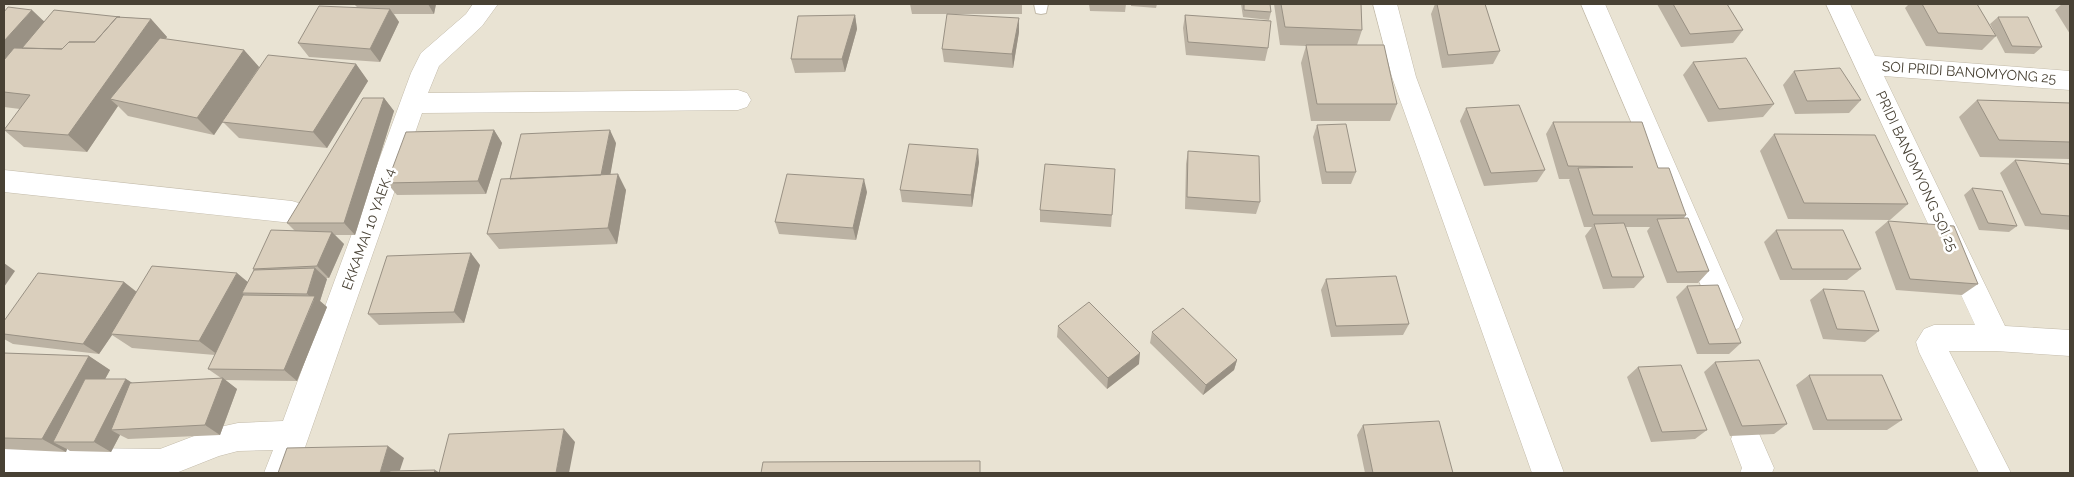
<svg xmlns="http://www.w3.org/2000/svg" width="2074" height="477" viewBox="0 0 2074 477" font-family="Raleway,sans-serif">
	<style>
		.residential { fill: #e9e3d3 }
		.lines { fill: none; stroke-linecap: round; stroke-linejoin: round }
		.lane-casing { stroke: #c3bbaa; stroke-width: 2 }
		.street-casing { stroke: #c3bbaa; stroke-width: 1 }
		.lane { fill: #fff; fill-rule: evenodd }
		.street { fill: #fff; fill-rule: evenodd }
		.wall { fill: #bbb2a3 }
		.shaded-wall { fill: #999184 }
		.building { fill: #dacfbd; stroke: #999184 }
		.labels { text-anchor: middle; stroke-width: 5; stroke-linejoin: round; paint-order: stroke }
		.street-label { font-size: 14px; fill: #484134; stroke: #fff }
	</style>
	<rect width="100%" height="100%" fill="#f4f0e6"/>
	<path class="residential" d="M4,4H2070V473H4Z"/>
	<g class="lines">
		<g class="lane-casing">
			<path id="lane" d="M1034,4H1048L1046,13L1041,14L1036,13Z"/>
		</g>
		<g class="street-casing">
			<path id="street" d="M473,4H498L482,26L439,66L428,93L738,90L747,93L751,100L747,107L738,110L422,113L296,473H264L273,450L238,451L219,456L176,473H4V447L160,449L215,428L238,423L283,421L411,73L421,53L466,14Z
				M1373,4H1397L1416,77L1564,473H1532L1392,77Z
				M1581,4H1605L1743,319L1739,328L1729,332L1719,328Z
				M1826,4H1850L1875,56L2070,71V90L1884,76L2005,326L2070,330V356L1996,351H1949L2011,473H1979L1919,352L1916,342L1924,329L1934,325H1975Z
				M4,170L292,201L302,204L306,212L302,220L292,223L4,192Z
				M1746,425L1757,429L1774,468L1772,473H1740L1742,468L1731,439L1735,429Z"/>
		</g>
		<use href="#lane" class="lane"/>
		<use href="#street" class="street"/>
	</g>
	<path class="wall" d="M354,4H436L434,14H394L399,22L380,62L309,57L298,43L357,7Z
		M910,4H1022V14H912Z
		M1089,4H1126L1125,12L1090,11Z
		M1131,4H1157L1156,8L1131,6Z
		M1241,4H1270L1271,12L1269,20L1243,17Z
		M1274,4H1361L1362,30L1357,45L1397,104L1390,121H1311L1301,63L1306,46L1280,45Z
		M1435,4H1485L1500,51L1493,64L1442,68L1431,14Z
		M1657,4H1727L1743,30L1733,43L1681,47Z
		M1909,4H1977L1996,36L1982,50L1926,46L1905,8Z
		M2062,4H2070V34L2055,10Z
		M4,12L44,21L120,17L151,19L167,37L165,39L244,50L259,67L356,64L368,81L327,148L239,138L223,122L214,135L128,116L118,106L87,152L24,147L4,130L20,109L4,107Z
		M855,15L857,29L845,72L795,73L791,59Z
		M1185,15L1268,48L1265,61L1186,55L1183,28Z
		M1998,17L2042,47L2034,54L2005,53L1990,24Z
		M1019,18V32L1013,68L944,62L942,49Z
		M1693,62L1774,104L1763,117L1708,122L1683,75Z
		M1794,71L1861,100L1849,113L1795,114L1783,85Z
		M384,98L394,111L355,235H335L344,244L329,278H326L327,279L320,301L327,307L297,381L225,380L237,389L220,435L128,439L120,435L111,452L70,451L67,449L66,452L4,449V353L89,356L110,370L105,379H126L132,383L221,378L208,369L215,355L132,348L112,335L99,354L13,344L4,339V321L124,282L137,292L248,282L254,270L253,269L295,231L287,223Z
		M1977,100L2070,103V159L1980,157L1959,117Z
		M1466,108L1545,170L1537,182L1484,186L1460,121Z
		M1553,122L1658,168L1686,215L1684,218L1709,271L1698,283H1667L1647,231L1650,227H1626L1644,277L1634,288L1603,289L1585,236L1592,227H1584L1569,180L1570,179H1559L1546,134Z
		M1317,125L1356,172L1351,184H1322L1313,137Z
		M494,130L502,143L486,194L397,195L387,183Z
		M1774,134L1908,204L1890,220L1788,219L1760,151Z
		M616,143L610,174L626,190L617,244L499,249L487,234Z
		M1188,151L1260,202L1256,214L1185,209L1186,164Z
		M2015,160L2070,164V230L2025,226L2000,173Z
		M979,162L972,207L902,202L900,190Z
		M1972,188L2017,226L2009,232L1979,230L1964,195Z
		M867,192L856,240L779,234L775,222Z
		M1040,210L1112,215L1111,227L1040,222Z
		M1888,221L1978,284L1962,295L1896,290L1875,232Z
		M1776,230L1861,269L1847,280H1780L1764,242Z
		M480,265L464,323L379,325L368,314Z
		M1326,279L1409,324L1403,335L1331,337L1321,290Z
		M1687,286L1741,343L1729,354H1697L1676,297Z
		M1823,289L1879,331L1865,342L1823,339L1810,300Z
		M1058,326L1139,364L1107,389L1057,337Z
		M1152,332L1237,360L1234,370L1203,395L1150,343Z
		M1715,362L1787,424L1774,434L1730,436L1704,372Z
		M1638,367L1707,430L1695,439L1651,442L1627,377Z
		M1809,375L1902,420L1887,430H1813L1796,385Z
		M1363,425L1453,473H1365L1357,435Z"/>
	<path class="shaded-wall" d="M428,4H436L434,14Z
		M390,9L399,22L380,62L370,49Z
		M32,10L51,28L4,80V41Z
		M855,15L857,29L845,72L842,59Z
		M1019,18V32L1013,68L1012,54Z
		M151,19L167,37L122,101L110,99L118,106L87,152L68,135Z
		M244,50L259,67L214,135L197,118Z
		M356,64L368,81L327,148L313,132Z
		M384,98L394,111L355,235L344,223Z
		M494,130L502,143L486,194L478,181Z
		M610,130L616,143L608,188L601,175Z
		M978,149L979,162L972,207L971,195Z
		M618,174L626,190L617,244L608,228Z
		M864,179L867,192L856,240L853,228Z
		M332,232L344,244L329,278L317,266Z
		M471,253L480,265L464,323L454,312Z
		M4,263L15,271L4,287Z
		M315,268L327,279L320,301L327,307L297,381L284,370L314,300L307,294Z
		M237,273L255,288L242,293L249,298L218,355L199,341Z
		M124,282L139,294L111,334L112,335L99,354L83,344Z
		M1140,353L1139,364L1107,389L1108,378Z
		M89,356L110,370L71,442H53L67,449L66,452L42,439Z
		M1237,360L1234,370L1203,395L1206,385Z
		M223,378L237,389L220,435L205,425Z
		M126,379L142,389L111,430L120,435L111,452L94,442Z
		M564,429L575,442L569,473H556Z
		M388,446L404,458L399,473H380Z
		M435,470L440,473H434Z"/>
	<path class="building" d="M1244,4H1270L1271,12L1244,10Z
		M1281,4H1361L1362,30L1285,27Z
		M1437,4H1485L1500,51L1448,55Z
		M1673,4H1727L1743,30L1690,34Z
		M1922,4H1977L1996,36L1938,33Z
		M319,6L390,9L370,49L298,43Z
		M8,7L32,10L4,41V12Z
		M54,10L120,17H117L95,42H69L62,49L22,48Z
		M947,14L1019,18L1012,54L942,49Z
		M855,15L842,59H791L798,16Z
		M1185,15L1271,21L1268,48L1188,42Z
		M117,17L151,19L68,135L4,130L30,95L4,92V60L14,48L62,49L69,42H95Z
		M1998,17H2028L2042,47L2012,46Z
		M160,38L244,50L197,118L110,99Z
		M1306,45H1384L1397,104H1317Z
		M268,55L356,64L313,132L222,122Z
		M1746,58L1774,104L1719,109L1693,62Z
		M1840,68L1861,100L1807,101L1794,71Z
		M363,98H384L344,223H287Z
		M1977,100L2070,103V142L1999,140Z
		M1519,105L1545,170L1491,173L1466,108Z
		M1553,122H1642L1658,168H1669L1686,215H1593L1578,168L1633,167L1568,166Z
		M1346,124L1356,172H1326L1317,125Z
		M494,130L478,181L387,183L406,132Z
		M610,130L601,175L510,179L521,134Z
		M1774,134L1875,135L1908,204L1804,203Z
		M909,144L978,149L971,195L900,190Z
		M1188,151L1259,156L1260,202L1187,197Z
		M2015,160L2070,164V216L2041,214Z
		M1045,164L1115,169L1112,215L1040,210Z
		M618,174L608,228L487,234L501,179Z
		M787,174L864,179L853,228L775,222Z
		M1972,188L2002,191L2017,226L1988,223Z
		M1688,218L1709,271L1677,272L1657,219Z
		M1888,221L1954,226L1978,284L1910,279Z
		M1624,223L1644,277H1612L1594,224Z
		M271,230L332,232L317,266L253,269Z
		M1776,230H1843L1861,269H1792Z
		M471,253L454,312L368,314L387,256Z
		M152,266L237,273L199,341L111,334Z
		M315,268L307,294L242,293L254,270Z
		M38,273L124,282L83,344L4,334V321Z
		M1396,276L1409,324L1336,326L1326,279Z
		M1718,285L1741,343L1709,344L1687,286Z
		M1823,289L1864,291L1879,331L1837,329Z
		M243,295L315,296L284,370L208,369Z
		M1089,302L1140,353L1108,378L1058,326Z
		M1183,308L1237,360L1206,385L1152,332Z
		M4,353L89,356L42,439L4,438Z
		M1759,360L1787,424L1742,426L1715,362Z
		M1681,365L1707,430L1662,432L1638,367Z
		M1809,375H1882L1902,420H1827Z
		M223,378L205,425L111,430L130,383Z
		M85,379H126L94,442H53Z
		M1439,421L1453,473H1373L1363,425Z
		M564,429L556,473H439L449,434Z
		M388,446L380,473H278L287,448Z
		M980,461V473H761L763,462Z
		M435,470L434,473H389L390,471Z"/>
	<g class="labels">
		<g class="street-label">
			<text transform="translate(1969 72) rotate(4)" y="5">SOI PRIDI BANOMYONG 25</text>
			<text transform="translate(1917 171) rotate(65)" y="5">PRIDI BANOMYONG SOI 25</text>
			<text transform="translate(368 229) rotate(-70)" y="5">EKKAMAI 10 YAEK 4</text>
		</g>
	</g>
	<rect width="2074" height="477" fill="none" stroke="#484134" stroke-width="10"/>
</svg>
